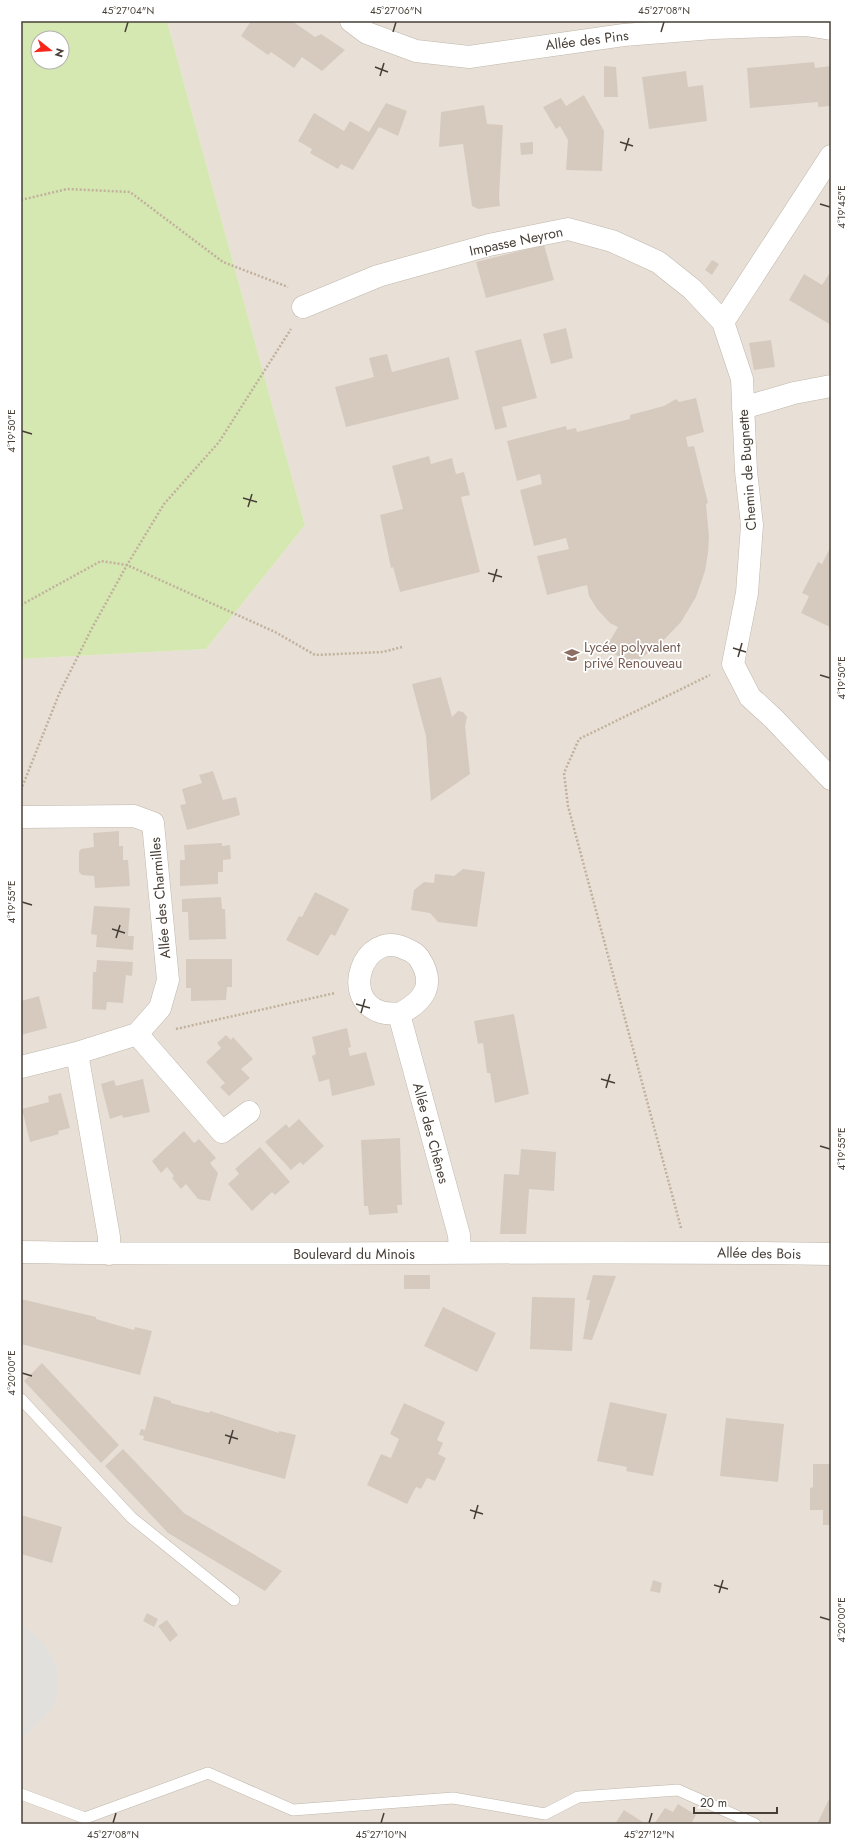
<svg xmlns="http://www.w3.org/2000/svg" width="852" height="1845" viewBox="0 0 852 1845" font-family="Jost,sans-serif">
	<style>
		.residential { fill: #e8e0d6 }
		.green { fill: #d5e8b2; fill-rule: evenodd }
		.parking { fill: #e2e0dd }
		.building { fill: #d6cabe }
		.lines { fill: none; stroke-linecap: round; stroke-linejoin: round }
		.lane-casing { stroke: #bfb6ab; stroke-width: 12 }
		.street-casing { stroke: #bfb6ab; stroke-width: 23 }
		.path { stroke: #c1b09c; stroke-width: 2.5; stroke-dasharray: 2 2; stroke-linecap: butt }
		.lane { stroke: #fff; stroke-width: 11 }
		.street { stroke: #fff; stroke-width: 22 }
		.ticks { fill: none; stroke: #473f37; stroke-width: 1.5 }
		.labels { text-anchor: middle; stroke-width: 3.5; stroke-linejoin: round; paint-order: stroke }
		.street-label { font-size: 14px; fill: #473f37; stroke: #fff }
		.education-label { font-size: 14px; fill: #785e54; stroke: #fff; text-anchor: start }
		.neatline { fill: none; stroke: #473f37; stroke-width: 1.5 }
		.ticks-label { font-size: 10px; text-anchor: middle; fill: #473f37 }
	</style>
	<rect width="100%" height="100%" fill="#f4efe8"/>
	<path class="residential" d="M167,21H831V1824H21V659L206,649L305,525Z"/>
	<path class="green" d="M21,21H167L305,525L206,649L21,659ZM38,38H62V62H38Z"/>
	<path class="parking" d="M21,1625L25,1627L44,1643L57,1667L58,1695L52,1709L21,1741Z"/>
	<path class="building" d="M251,21H296L295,23L315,37L321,34L345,50L322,71L302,57L294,68L271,52L268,55L241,36Z
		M814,62L815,68L831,66V106L818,107V102L750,108L747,68Z
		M604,66L616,67L618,97H604Z
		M686,71L688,87L703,85L707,121L649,129L642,77Z
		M584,95L604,131L602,171L566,170L568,140L560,126L556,129L543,107L561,98L566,106Z
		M386,103L407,111L398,136L379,127L353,170L341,164L338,169L310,153L312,149L298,141L314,113L344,131L350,121L369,132Z
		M484,105L487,124L503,125L499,196L500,206L478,209L472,206L463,144L439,147L441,112Z
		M533,142V154L521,155L520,143Z
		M544,245L554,280L486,298L476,262Z
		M712,260L719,264L712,275L705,270Z
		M831,271V325L789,300L804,274L822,285Z
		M566,328L573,358L551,364L543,334Z
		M521,339L537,398L502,407L507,427L495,430L475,351Z
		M771,340L775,367L754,370L749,343Z
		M387,354L392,372L449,357L459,399L346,427L335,387L374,377L369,358Z
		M696,398L704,432L686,437L688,447L694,446L708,503L706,504L709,537L708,553L705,571L696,597L681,622L659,645L637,661L631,663L605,649L618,627L610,623L597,609L589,596L587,585L547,595L537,556L569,549L566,538L534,546L520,490L542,484L540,474L517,481L507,441L566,426L567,430L576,428L577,432L630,419V415L664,406L676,399L679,402Z
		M429,456L431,464L452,458L456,474L464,472L470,495L461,497L480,572L400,592L393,567L391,568L380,515L403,509L392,466Z
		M831,546V626L830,627L801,613L809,596L802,593L818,562L822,564Z
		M441,677L452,717L458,711L463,712L467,717L465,726L470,774L431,801L426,736L412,684Z
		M213,771L223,800L236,797L240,815L187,830L180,805L186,804L182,789L202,783L199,775Z
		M119,831V846H123V860H128L130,886L95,888L94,876L82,875L79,872V852L81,849L94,847L93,833Z
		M222,843V846L230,845L231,859L223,860V872H218V884L180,886V860H185L184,845Z
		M463,869L485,872L477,927L438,922L430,913L411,910L414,890L424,882L434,883L435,874L454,876Z
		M315,892L349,909L335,936L331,934L318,956L286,940L299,916L302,917Z
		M221,897L222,909H225L226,939L189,940L188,912H182V899Z
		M94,906L130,908L128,936H134L133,950L96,947L97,935L91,934Z
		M186,959H232V987H227L226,1000L191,1001V988H186Z
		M97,960L133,962L132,976L126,975L123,1003L107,1002L106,1010L92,1009L93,972H96Z
		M39,996L47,1028L21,1035V1001Z
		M514,1014L529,1094L495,1103L490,1073H487L483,1043L478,1044L474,1021Z
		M347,1028L351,1047L348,1048L350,1056L366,1052L375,1085L332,1096L329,1079L319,1082L312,1056L316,1054L312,1037Z
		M226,1035L231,1040L233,1037L253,1059L241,1069L250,1078L229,1096L220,1087L225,1083L206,1062L221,1048L217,1043Z
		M143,1079L150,1112L123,1118L122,1115L110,1119L101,1084L114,1080L116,1086Z
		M61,1093L70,1128L58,1131L59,1134L30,1142L22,1109L49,1102L48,1096Z
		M299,1119L324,1146L303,1165L300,1162L291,1170L265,1142L286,1124L289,1128Z
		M184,1131L194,1143L199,1139L216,1158L210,1163L218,1173L210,1201L198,1199L186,1184L181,1189L172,1178L174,1176L167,1167L161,1173L152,1161Z
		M400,1138L402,1205H397L398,1213L369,1215L368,1206H364L361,1140Z
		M260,1147L290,1182L275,1195L272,1192L252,1211L228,1184L239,1174L235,1169Z
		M521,1149L556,1152L554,1191L529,1189L526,1234H500L504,1174L519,1175Z
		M404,1275H430V1289H404Z
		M593,1275L616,1276L592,1340L583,1339L590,1300H586Z
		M532,1297L575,1298L572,1351L530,1349Z
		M21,1299L96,1317V1319L134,1330L135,1327L152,1331L140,1375L21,1344Z
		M443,1307L496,1333L477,1372L424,1346Z
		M42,1363L119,1445L101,1463L24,1381Z
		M154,1396L171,1401V1403L209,1413L210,1411L279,1433V1431L296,1435L285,1479L143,1440L144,1436L139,1435L141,1429L145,1430Z
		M610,1402L667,1414L653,1476L626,1471L627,1467L597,1461Z
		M404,1403L445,1422L437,1440L443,1443L438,1454L446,1458L435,1481L427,1478L421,1489L416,1487L407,1504L367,1485L381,1454L391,1458L399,1439L390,1434Z
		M726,1418L784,1424L778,1482L720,1476Z
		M123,1449L184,1513L282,1571L265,1591L168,1533L105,1466Z
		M813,1464H831V1525H823V1510H810V1488L813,1487Z
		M21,1515L62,1527L52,1563L21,1554Z
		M653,1580L662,1583L660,1593L650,1591Z
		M147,1613L158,1619L154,1627L143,1621Z
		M167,1620L178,1635L170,1642L158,1626Z
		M831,1795V1824H817Z
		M678,1804L696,1815L691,1824H654L665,1808L673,1812Z
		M624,1810L646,1824H615Z"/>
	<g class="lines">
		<g class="lane-casing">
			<path id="lane" d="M21,1399L132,1518L234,1600
				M21,1794L85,1818L208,1773L293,1810L453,1798L545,1814L578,1797L678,1790L755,1824"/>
		</g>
		<g class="street-casing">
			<path id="street" d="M351,21L367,33L416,51L469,57L624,35L713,28L806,25L831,29
				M831,156L723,322L742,379L746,471L752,525L747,593L733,664L750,697L774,719L831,779
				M303,307L378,276L489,245L568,229L612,241L658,262L692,289L723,322
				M743,408L794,393L831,386
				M21,817L134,816L153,823L168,980L160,1008L137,1034L77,1053L21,1067
				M399,1014C394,1013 386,1014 381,1012C339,999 364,930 404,948C410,951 415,952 419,958C436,984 425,1001 399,1014L459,1235L460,1253
				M137,1034L222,1132L249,1112
				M77,1053L109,1237V1254
				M21,1252C291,1257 561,1249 831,1254"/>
		</g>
		<path class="path" d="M21,200L67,189L130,192L223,262L288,287
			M21,605L101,561L127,565L275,632L315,655L383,652L402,647
			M21,790L59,694L91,630L127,565L164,504L219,442L291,329
			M176,1029L335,993
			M681,1228L568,806L564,773L579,739L710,675"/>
		<use href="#lane" class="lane"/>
		<use href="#street" class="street"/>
	</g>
	<path class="ticks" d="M125,32L128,22M393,32L396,22M661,32L664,22M375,67L388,72M380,76L384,63M620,142L633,146M625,151L629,138M820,204L830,207M22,431L32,434M243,498L257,502M248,507L252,494M488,573L502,577M493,582L497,569M733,648L746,652M738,657L742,643M820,675L830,678M22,902L32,905M112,929L125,933M116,938L120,925M356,1004L370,1008M361,1013L365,999M601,1079L615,1083M606,1088L610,1074M820,1146L830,1149M22,1373L32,1376M225,1435L238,1439M229,1444L233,1430M470,1510L483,1514M474,1519L478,1505M714,1585L728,1589M719,1593L723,1580M820,1617L830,1620M113,1823L116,1813M381,1823L384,1813M649,1823L652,1813"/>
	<defs>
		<g id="school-bare" transform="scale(1.2)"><path d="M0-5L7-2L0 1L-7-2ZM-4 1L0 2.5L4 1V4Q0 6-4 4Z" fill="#8d6e63" stroke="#fff" stroke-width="2.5" paint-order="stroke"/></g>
	</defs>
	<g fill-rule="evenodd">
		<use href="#school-bare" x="572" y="655"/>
	</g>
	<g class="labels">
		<g class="street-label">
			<text transform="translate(587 40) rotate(-7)" y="5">Allée des Pins</text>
			<text transform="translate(516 241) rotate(-12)" y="5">Impasse Neyron</text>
			<text transform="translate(747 470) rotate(-94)" y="5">Chemin de Bugnette</text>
			<text transform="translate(160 898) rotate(-95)" y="5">Allée des Charmilles</text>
			<text transform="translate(431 1133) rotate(75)" y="5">Allée des Chênes</text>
			<text transform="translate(759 1253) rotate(1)" y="5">Allée des Bois</text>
			<text x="354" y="1259">Boulevard du Minois</text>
		</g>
		<g class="education-label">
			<text x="584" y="652">Lycée polyvalent<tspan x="584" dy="16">privé Renouveau</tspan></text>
		</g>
	</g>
	<rect width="852" height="1845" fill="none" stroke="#ffffff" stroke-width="44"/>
	<g transform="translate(50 50) rotate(107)"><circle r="19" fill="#ffffff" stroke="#b5b2af"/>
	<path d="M0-3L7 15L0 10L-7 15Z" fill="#f8251c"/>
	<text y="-6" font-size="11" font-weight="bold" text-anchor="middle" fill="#473f37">N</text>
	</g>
	<path d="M694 1807v6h83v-6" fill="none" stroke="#473f37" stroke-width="2"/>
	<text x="700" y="1807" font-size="12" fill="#473f37" stroke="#ffffff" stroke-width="3" paint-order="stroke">20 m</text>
	<rect x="22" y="22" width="808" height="1801" class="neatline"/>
	<g class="ticks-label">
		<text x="128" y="14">45°27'04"N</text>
		<text x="396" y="14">45°27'06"N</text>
		<text x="664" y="14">45°27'08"N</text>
		<text transform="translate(841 207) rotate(-90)" y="4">4°19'45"E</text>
		<text transform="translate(11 431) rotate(-90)" y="4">4°19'50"E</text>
		<text transform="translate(841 678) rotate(-90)" y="4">4°19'50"E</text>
		<text transform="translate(11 902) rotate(-90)" y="4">4°19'55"E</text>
		<text transform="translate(841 1149) rotate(-90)" y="4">4°19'55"E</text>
		<text transform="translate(11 1373) rotate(-90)" y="4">4°20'00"E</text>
		<text transform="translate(841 1620) rotate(-90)" y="4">4°20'00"E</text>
		<text x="113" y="1838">45°27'08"N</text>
		<text x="381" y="1838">45°27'10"N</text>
		<text x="649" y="1838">45°27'12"N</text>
	</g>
</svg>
